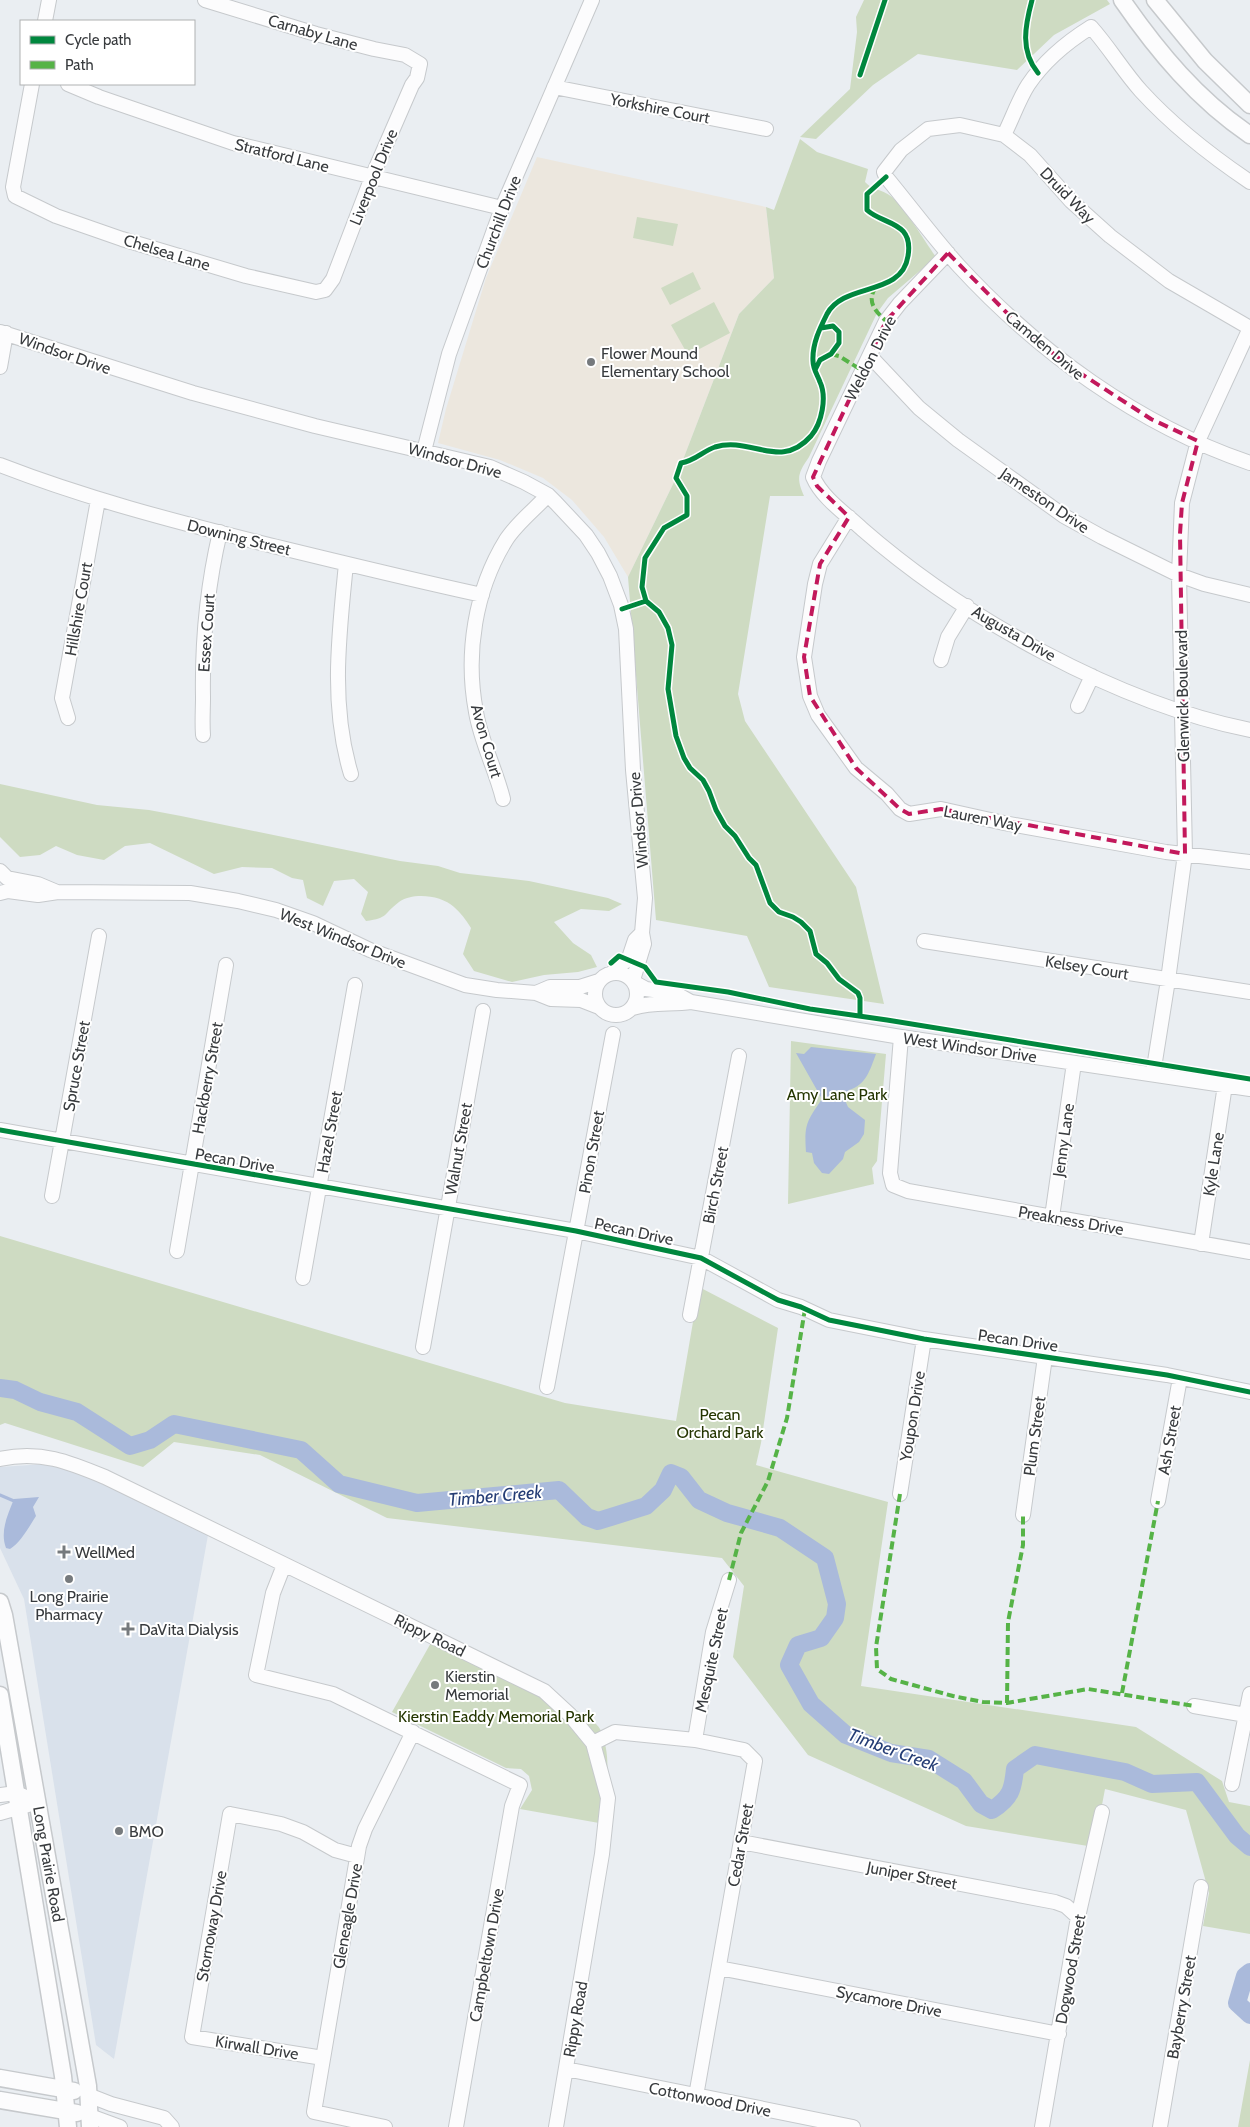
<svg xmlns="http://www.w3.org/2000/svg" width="1250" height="2127" viewBox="0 0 1250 2127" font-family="Cabin,sans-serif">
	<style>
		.built { fill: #d9e1eb }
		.education { fill: #ece7de }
		.green { fill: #cedbc2 }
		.water { fill: #aabadb }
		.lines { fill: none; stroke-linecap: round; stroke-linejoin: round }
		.stream { stroke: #aabadb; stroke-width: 3 }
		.river { stroke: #aabadb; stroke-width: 18 }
		.minor-casing { stroke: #c6c9cc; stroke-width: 16 }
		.major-casing { stroke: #c6c9cc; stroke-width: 19 }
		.minor { stroke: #fcfcfd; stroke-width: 14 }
		.major { stroke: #fcfcfd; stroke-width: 16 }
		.quiet { stroke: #56b347; stroke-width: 4; stroke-dasharray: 8 4; stroke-linecap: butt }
		.cycleway-casing { stroke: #fff; stroke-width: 8 }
		.cycleway { stroke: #00873e; stroke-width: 5 }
		.marked { fill: none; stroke: #c2185b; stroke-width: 4; stroke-dasharray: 10 6; stroke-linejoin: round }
		.poi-dot { fill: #767a7d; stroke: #fff; stroke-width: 2 }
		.labels { text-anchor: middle; stroke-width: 4; stroke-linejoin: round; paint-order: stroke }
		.street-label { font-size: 16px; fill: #383b3e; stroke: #fff }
		.poi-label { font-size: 16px; fill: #383b3e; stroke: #fff; text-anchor: start }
		.park-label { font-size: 16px; fill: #243500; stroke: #fff }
		.water-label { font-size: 18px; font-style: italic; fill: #253d75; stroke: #fff }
	</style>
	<rect width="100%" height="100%" fill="#eaeef2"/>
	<path class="built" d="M45,1464L79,1472L173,1515L208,1535L114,2059L96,2045L24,1599L0,1548V1467Z"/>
	<path class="education" d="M537,157L766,207L774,278L739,314L676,478L628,577L604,537L572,500L543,478L500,460L438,443L446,409L486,278Z"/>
	<path class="green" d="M864,0H1107L1110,4L1054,35L1017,70L918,54L873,85L816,139L800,137L850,89L857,32L856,17Z
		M800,139L817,152L868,169L865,182C873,191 881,188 892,197C907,211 924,240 936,257L888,298L877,313L809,457C798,473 796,478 804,496H770L738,694L745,721L856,887L884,1004L769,987L747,936L656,920L628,577L676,478L739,314L774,278L766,207L774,210Z
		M637,217L678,224L673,246L633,238Z
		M693,272L701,289L670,305L661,288Z
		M714,302L730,333L688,355L671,325Z
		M0,784L97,805L149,810L181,816L400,861L438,866L460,873L529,881L608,898L622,904L609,911L581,909L554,922L573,943L591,955L597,967L578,972L544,975L512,982L474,971L463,954L471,928C466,920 461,913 454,907C441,895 413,892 399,902C383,914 389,918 366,921L361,914L368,892L354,879L334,881L323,906L307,898L303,880L292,878L272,868L242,867L214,874L150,843L125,846L104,860L77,855L56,846L40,855L20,857L0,837Z
		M791,1041L886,1054L877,1161L872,1168L874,1184L788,1204Z
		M0,1236L565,1403L676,1421L699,1287L778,1328L761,1443L756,1465L888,1502L861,1686L1136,1727L1222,1781L1229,1802L1250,1806V1934L1203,1926L1209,1893L1186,1810L1105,1789L1094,1847L966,1826L808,1755L733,1657L744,1586L722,1558L387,1518L260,1455L174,1442L143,1467L5,1423L0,1425Z
		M432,1641C460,1654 591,1709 600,1729C614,1760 605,1791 599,1823L520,1809L532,1790L529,1776L521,1769L506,1768L392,1712Z
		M1250,2060V2127H1238Z"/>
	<path class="water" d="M811,1047L876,1054C870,1070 866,1085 849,1090L844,1098L848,1107L865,1120L864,1134L859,1142L845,1152L843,1159L829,1174L822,1173L814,1163L812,1153L806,1152C804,1124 807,1121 822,1099L796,1053L804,1054Z
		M39,1497L33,1507L36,1516C29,1527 21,1542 10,1549L6,1548C0,1532 7,1516 14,1499Z"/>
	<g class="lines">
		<path class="stream" d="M0,1495L14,1501"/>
		<path class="river" d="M0,1388L15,1390L40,1402L77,1412L130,1446L150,1440L174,1424L301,1450L339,1484L417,1503L559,1490L587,1517L598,1521L646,1506L663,1490L671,1473L681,1477L699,1500L727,1513L780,1528L825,1558L837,1604L835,1618L821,1638L798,1645L789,1665L811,1704L846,1735L891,1753L929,1759L964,1781L981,1804L992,1810C1011,1798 1013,1789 1015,1769L1035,1755L1125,1772L1152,1784L1197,1782L1237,1836L1250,1847
			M1250,1972L1245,1976L1237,2003L1250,2015"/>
		<g class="minor-casing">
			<path id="minor" d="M45,21L49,0
				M32,84L13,187L15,196L56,216L122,239L246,276L316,292L325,290L333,279L372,177L412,85L417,78L420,64L405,55L374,49L316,34L205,0
				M68,84L99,97L233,143L502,208
				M554,87L766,129
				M1004,135C1012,119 1019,99 1028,85C1044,61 1067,42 1091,27C1109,47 1123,71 1141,91C1173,126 1210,155 1250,182
				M948,253L900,303L886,321L819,461L813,477C822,498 846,514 862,529C964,618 1117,703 1250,730
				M1250,328L1169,281L1110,236L1071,201L1030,155L1004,135L960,125L928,129L901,150L884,172L886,177C910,206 933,237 958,265C1037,351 1138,425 1250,463
				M0,332L193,393L315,426L490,467L524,482L548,495L556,503L586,535L598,553L610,576L621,605L626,629L633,770L645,898L642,933
				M870,356L919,408L958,440L1064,516L1102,537L1179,575L1204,584L1250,595
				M0,367L6,333
				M424,451L449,354L502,208L592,0
				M0,465C85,498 173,521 261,543C335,561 408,579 482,595
				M849,517L820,564L815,584L804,657L810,696L818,715L856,768L887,794L900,809L909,814L941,809L1004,823L1166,852L1250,862
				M346,564C339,634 330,705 351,774
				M941,660L948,637L967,606
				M1078,706L1092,676
				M68,718L62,698L98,500
				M203,735C202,722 203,710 203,697C202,641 207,587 220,532
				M503,799C496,770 481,742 476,712C465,654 475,590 506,540C516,524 535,509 548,495
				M0,871L7,878L38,884L57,892
				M0,893L8,891L38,895L58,892L190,893L238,901L276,910L313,923L370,950L465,985L497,990L536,993L551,999L581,1000L599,1007
				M924,941L1250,992
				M595 994a21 21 0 1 1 42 0a21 21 0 1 1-42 0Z
				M612,973L629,958L635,940L642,933L644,944L633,980
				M635,983L646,989L675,993L691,1002
				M536,993L550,987H580L599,981
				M633,1008C652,1001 671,1005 691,1002L901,1037L1250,1089
				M901,1037L890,1173L893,1185L908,1191L1250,1252
				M1153,1074L1168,980L1185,854L1179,575L1182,503L1198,441L1250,328
				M0,1130L576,1231L701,1258L778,1300L801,1307L829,1320L924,1339L1167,1375L1250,1392
				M52,1196L99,936
				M1052,1217L1074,1063
				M1201,1244L1225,1085
				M177,1251L226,965
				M303,1278L355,985
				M690,1315L739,1056
				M423,1347L483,1011
				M547,1387L613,1034
				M0,1459C40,1450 69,1462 105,1477L544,1691L570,1715L593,1743L608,1798L602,1854L556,2127
				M900,1494L924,1339
				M1158,1501L1180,1378
				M1023,1515L1045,1357
				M284,1565L273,1593L256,1675L333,1694L520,1785L512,1806L456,2127
				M1194,1706L1246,1715
				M695,1740L713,1632L729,1580
				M593,1743L615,1732L695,1740L744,1750L755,1761L696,2096
				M1232,1784L1250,1694
				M0,1795L16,1793L38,1802
				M0,1813L28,1805
				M741,1842L1055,1902L1066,1906L1078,1917
				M719,1968L1059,2034
				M323,2058L192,2037L230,1814L281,1824L303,1832L335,1850L357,1856
				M566,2069L853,2127
				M88,2095L111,2104L164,2118L172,2127
				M90,2116L120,2127
				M385,2127L314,2112L359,1846L365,1829L413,1732
				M1042,2127L1078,1917L1102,1812
				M1160,2127L1201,1887"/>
		</g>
		<g class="major-casing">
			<path id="major" d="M1122,0C1158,52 1198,100 1250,135
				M1155,0L1205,61L1250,105
				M0,1602L4,1615L88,2086L90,2127
				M0,1695L63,2076L68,2127
				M0,2078L74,2091
				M0,2100L77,2113"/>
		</g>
		<use href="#minor" class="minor"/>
		<use href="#major" class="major"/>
		<path class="quiet" d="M876,287C866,301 875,311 886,321
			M831,354L839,356L863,371
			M900,1494L876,1647L877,1669L891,1679L953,1696L983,1702L1007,1703L1088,1689L1194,1706
			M729,1580L741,1533L768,1481L787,1418L805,1309
			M1122,1693L1158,1501
			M1007,1703L1008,1622L1023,1545V1515"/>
		<g class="cycleway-casing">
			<path id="cycleway" d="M1032,0C1025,26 1020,51 1038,73
				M860,75L885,0
				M815,370L820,360L831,354L839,343V332L833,326L821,328
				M646,601L642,587L645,558L664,528L687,515V496L676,478L681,463C695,461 703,451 715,447C751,436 780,471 811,436C822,423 827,397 820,382C817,374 813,369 813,361C812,344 820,328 827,314C844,282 902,297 908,256C914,221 883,225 867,210V194L886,177
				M622,609L646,601L659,612L668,628L672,645L668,689L676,736L684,758L690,768L703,780L709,791L716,810L725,826L735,836L749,858L756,865L770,903L779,912L793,917L801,922L810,931L816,954L827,963L839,979L858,993L860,998V1016
				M611,963L619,956L645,967L656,982L728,992L810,1009L887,1020L1250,1079
				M0,1130L576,1231L701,1258L778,1300L801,1307L829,1320L924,1339L1167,1375L1250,1392"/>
		</g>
		<use href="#cycleway" class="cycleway"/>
	</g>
	<path class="marked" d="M948,253L1006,312L1063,362L1151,419L1198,441L1182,503L1180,534L1185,854L941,809L909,814L900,809L856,768L810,696L804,657L820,564L849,517L817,486L813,477L886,321Z"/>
	<g class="poi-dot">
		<circle cx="591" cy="362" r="5"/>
		<path d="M61.5 1544.5h5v5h5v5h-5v5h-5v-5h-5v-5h5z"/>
		<circle cx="69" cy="1579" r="5"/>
		<path d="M125.5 1621.5h5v5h5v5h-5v5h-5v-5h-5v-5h5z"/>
		<circle cx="435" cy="1685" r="5"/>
		<circle cx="119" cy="1831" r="5"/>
	</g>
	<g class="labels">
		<g class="street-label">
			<text transform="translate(313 32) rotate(16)" y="6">Carnaby Lane</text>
			<text transform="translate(660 108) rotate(11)" y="6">Yorkshire Court</text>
			<text transform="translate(282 155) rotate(14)" y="6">Stratford Lane</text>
			<text transform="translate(373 177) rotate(-68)" y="6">Liverpool Drive</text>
			<text transform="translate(1068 195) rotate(46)" y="6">Druid Way</text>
			<text transform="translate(498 222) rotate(-69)" y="6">Churchill Drive</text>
			<text transform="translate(167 252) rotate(17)" y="6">Chelsea Lane</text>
			<text transform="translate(1045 345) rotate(40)" y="6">Camden Drive</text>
			<text transform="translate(65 353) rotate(19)" y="6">Windsor Drive</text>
			<text transform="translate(870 358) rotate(-63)" y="6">Weldon Drive</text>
			<text transform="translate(455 460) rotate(15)" y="6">Windsor Drive</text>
			<text transform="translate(1045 500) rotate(34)" y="6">Jameston Drive</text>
			<text transform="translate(239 537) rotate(14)" y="6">Downing Street</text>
			<text transform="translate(78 609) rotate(-80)" y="6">Hillshire Court</text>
			<text transform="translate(206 633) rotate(-86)" y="6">Essex Court</text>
			<text transform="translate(1014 633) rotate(30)" y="6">Augusta Drive</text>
			<text transform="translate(1182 696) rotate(-91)" y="6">Glenwick Boulevard</text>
			<text transform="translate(487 741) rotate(74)" y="6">Avon Court</text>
			<text transform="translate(983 818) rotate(11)" y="6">Lauren Way</text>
			<text transform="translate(638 820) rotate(-95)" y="6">Windsor Drive</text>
			<text transform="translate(343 938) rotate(22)" y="6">West Windsor Drive</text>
			<text transform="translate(1087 967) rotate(9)" y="6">Kelsey Court</text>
			<text transform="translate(970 1047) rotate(8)" y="6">West Windsor Drive</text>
			<text transform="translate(76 1066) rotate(-80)" y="6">Spruce Street</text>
			<text transform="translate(207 1078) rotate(-80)" y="6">Hackberry Street</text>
			<text transform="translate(329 1132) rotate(-80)" y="6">Hazel Street</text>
			<text transform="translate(1063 1140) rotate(-82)" y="6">Jenny Lane</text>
			<text transform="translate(458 1149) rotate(-80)" y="6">Walnut Street</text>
			<text transform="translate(591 1152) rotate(-80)" y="6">Pinon Street</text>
			<text transform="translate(235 1160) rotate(10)" y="6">Pecan Drive</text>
			<text transform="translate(1213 1164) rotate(-81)" y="6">Kyle Lane</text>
			<text transform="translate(715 1185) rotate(-79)" y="6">Birch Street</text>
			<text transform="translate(1071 1220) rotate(10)" y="6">Preakness Drive</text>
			<text transform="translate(634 1231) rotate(12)" y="6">Pecan Drive</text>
			<text transform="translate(1018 1340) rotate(8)" y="6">Pecan Drive</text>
			<text transform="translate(912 1416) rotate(-81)" y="6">Youpon Drive</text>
			<text transform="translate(1034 1436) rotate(-82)" y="6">Plum Street</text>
			<text transform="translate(1169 1440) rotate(-80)" y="6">Ash Street</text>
			<text transform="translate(430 1635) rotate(26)" y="6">Rippy Road</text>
			<text transform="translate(711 1660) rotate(-78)" y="6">Mesquite Street</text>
			<text transform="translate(740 1845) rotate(-80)" y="6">Cedar Street</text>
			<text transform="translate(49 1864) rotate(80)" y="6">Long Prairie Road</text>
			<text transform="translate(912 1875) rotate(11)" y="6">Juniper Street</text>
			<text transform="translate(347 1916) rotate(-80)" y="6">Gleneagle Drive</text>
			<text transform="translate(211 1926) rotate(-80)" y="6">Stornoway Drive</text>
			<text transform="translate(486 1955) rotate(-80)" y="6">Campbeltown Drive</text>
			<text transform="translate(1070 1969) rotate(-80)" y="6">Dogwood Street</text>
			<text transform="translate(889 2001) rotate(11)" y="6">Sycamore Drive</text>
			<text transform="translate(1181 2007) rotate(-80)" y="6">Bayberry Street</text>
			<text transform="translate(575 2019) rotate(-80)" y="6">Rippy Road</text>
			<text transform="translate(257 2047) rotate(9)" y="6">Kirwall Drive</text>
			<text transform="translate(710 2099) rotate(11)" y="6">Cottonwood Drive</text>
		</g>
		<g class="poi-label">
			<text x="601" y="359">Flower Mound<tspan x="601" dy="18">Elementary School</tspan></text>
			<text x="75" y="1558">WellMed</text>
			<text x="69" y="1602" text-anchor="middle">Long Prairie<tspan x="69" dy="18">Pharmacy</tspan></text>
			<text x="139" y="1635">DaVita Dialysis</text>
			<text x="445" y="1682">Kierstin<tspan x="445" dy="18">Memorial</tspan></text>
			<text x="129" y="1837">BMO</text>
		</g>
		<g class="park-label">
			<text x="837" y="1100">Amy Lane Park</text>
			<text x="720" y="1420">Pecan<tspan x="720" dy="18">Orchard Park</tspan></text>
			<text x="496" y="1722">Kierstin Eaddy Memorial Park</text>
		</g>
		<g class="water-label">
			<text transform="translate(495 1496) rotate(-5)" y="6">Timber Creek</text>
			<text transform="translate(893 1750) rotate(20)" y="6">Timber Creek</text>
		</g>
	</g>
	<rect x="20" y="20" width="175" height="65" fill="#ffffff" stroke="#afb1b2"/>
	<rect x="30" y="36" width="25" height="8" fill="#00873e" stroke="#afb1b2"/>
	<text x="65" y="45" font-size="15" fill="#383b3e">Cycle path</text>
	<rect x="30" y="61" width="25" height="8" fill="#56b347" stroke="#afb1b2"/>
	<text x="65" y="70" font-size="15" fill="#383b3e">Path</text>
</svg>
